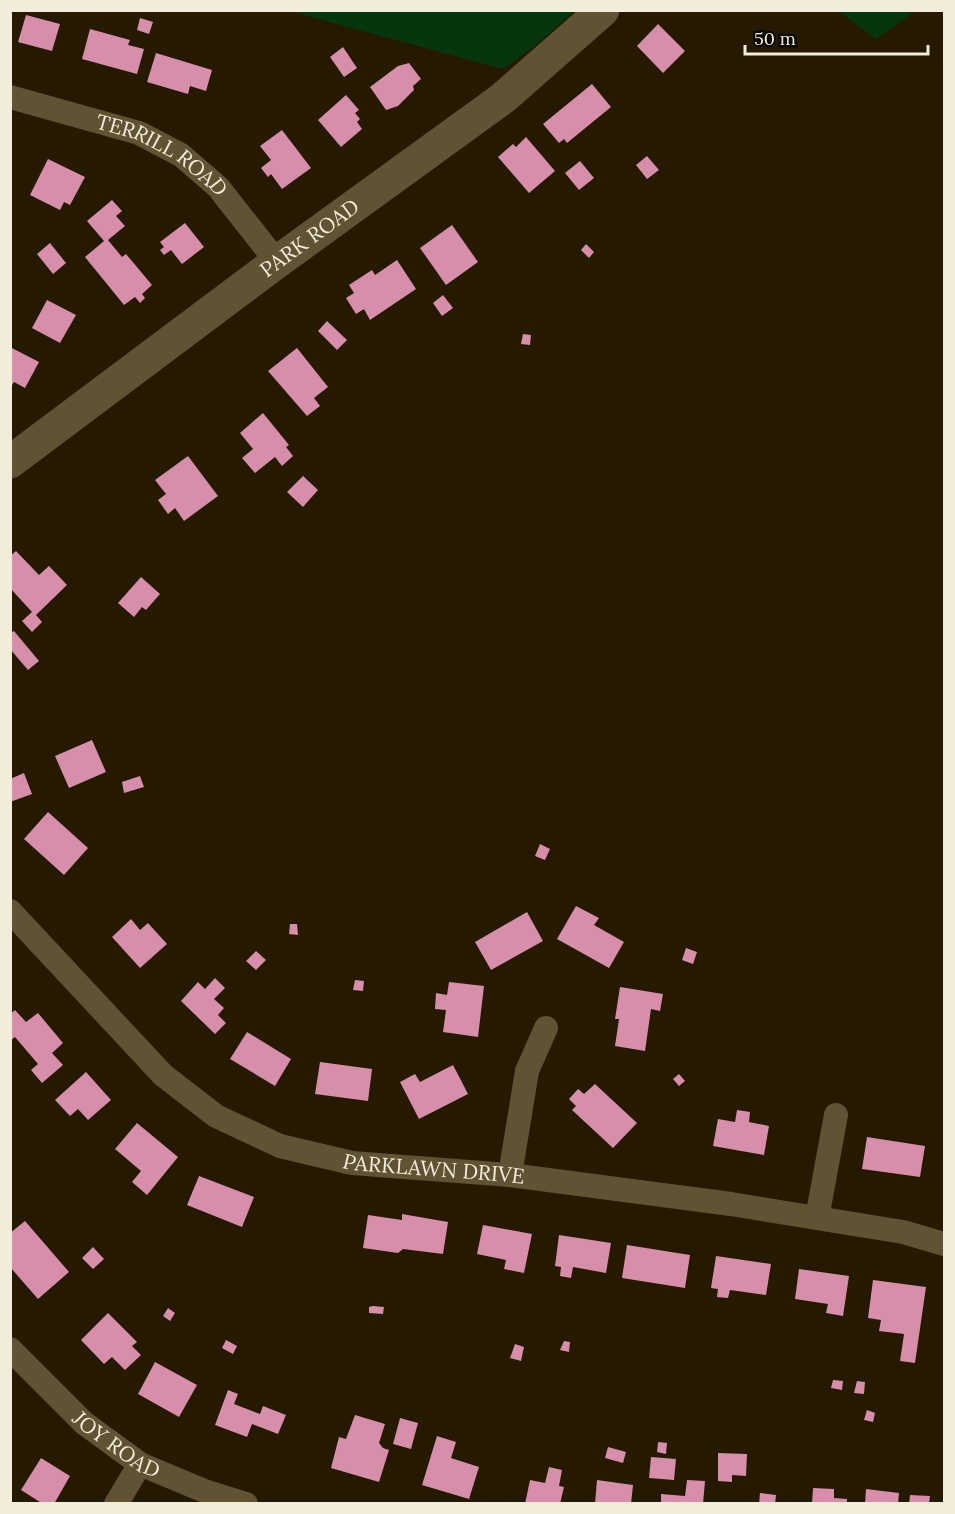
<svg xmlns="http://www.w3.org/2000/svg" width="955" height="1514" viewBox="0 0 955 1514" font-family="Lora,serif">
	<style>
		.green { fill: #05360d }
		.building { fill: #d68eaa }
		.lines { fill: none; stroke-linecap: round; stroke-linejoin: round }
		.street { stroke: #5f5333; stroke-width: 24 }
		.secondary { stroke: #5f5333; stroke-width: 33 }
		.labels { text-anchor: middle; stroke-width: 6; stroke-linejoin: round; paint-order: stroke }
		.street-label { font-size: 21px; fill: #f3ecda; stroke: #0a0600 }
	</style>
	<rect width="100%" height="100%" fill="#251a00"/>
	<path class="green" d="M289,11H575L532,48L503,69Z
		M838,11H916L876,39Z"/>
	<path class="building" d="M26,15L60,24L52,51L18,42Z
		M140,18L153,22L149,34L137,30Z
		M658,24L685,51L663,73L637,46Z
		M90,29L130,40L128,45L144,49L137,74L82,59Z
		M343,47L357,68L344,77L330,57Z
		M156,53L212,70L206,91L190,86L188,94L147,82Z
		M409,63L421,79L413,86L414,90L398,106L386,110L370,87L398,66Z
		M592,84L611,107L567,143L564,139L559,143L543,124Z
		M346,95L359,110L355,113L360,119L357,122L362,129L341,147L318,120Z
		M282,130L311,168L282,189L271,174L268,177L261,168L271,160L260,146Z
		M526,137L555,171L529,193L498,157L513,144L516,147Z
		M647,156L659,170L647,179L636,165Z
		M48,159L85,177L70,205L64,202L60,210L30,195Z
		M580,161L594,178L579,190L565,173Z
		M112,200L122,211L116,216L125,226L108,240L122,257L126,254L152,285L142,294L145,298L140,303L135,297L124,305L85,257L104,241L87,221Z
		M185,223L204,247L182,264L171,250L164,255L160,250L164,247L160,242Z
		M452,225L478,262L446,285L420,248Z
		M50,243L66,263L53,274L37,254Z
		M586,244L594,252L589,258L581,250Z
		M397,260L416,289L370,320L364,309L356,314L346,298L354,293L349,285L372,270L375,275Z
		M443,295L453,308L442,316L433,303Z
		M47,300L76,315L60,343L32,328Z
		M327,321L347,340L337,350L318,331Z
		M523,334L531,335L530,345L521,344Z
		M10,347L39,362L25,388L14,382L10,388Z
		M297,348L328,387L314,398L320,406L307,416L268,371Z
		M263,413L289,445L286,447L293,456L282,466L275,457L255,473L242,458L253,449L240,433Z
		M188,456L218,496L184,521L175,508L168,514L158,500L166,494L155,480Z
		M303,476L318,490L303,507L287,492Z
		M16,551L39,575L49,566L67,585L36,615L42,622L32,632L22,621L32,612L11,589L10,556Z
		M141,577L160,594L146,610L142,607L134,617L118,603Z
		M14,631L39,661L28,670L10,649V633Z
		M92,740L106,772L69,788L55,756Z
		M24,773L32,794L10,802V779Z
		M140,776L144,787L124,793L122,782Z
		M48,812L88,848L64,875L24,839Z
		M540,844L550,849L545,860L535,856Z
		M576,906L599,918L594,925L624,942L609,968L557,939Z
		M527,912L543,941L491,970L475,942Z
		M131,919L140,930L148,923L167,944L140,968L112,937Z
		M290,924H297L298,935L289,934Z
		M686,948L697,952L693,964L682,960Z
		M256,951L266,960L256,970L246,961Z
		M215,978L225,988L214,999L224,1008L218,1015L226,1023L215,1034L181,1001L198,982L205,989Z
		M355,980L364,981L363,991L353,990Z
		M449,982L484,986L478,1037L443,1032L446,1010L435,1009L436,993L447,995Z
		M620,987L663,994L660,1011L651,1009L645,1051L615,1046L619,1019H615Z
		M15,1010L26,1022L38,1013L63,1043L52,1053L63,1065L42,1083L31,1070L38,1064L15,1037L10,1041V1014Z
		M247,1032L291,1059L275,1086L230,1059Z
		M320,1062L372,1069L368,1101L315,1094Z
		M453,1065L468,1094L419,1119L400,1082L415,1074L420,1082Z
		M86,1072L111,1100L88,1120L78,1109L70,1116L55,1100Z
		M679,1074L685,1081L679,1086L673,1079Z
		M595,1084L637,1123L613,1148L572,1110L576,1106L569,1099L578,1089L584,1094Z
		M737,1110L750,1112L749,1122L769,1126L764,1155L713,1146L718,1119L735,1122Z
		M137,1123L178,1157L147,1195L132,1182L141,1171L115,1149Z
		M867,1137L925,1146L920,1177L862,1169Z
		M199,1176L254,1197L242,1227L187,1205Z
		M402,1214L448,1222L443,1254L403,1249L398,1253L363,1248L368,1215L402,1220Z
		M25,1221L69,1272L38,1299L10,1267V1233Z
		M483,1225L532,1234L524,1273L504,1269L506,1260L477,1254Z
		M559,1235L611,1243L606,1273L573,1267L571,1278L560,1276L561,1267L555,1266Z
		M627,1245L690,1255L685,1288L622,1278Z
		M93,1247L104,1259L93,1269L82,1258Z
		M716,1256L771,1264L766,1295L730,1290L728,1298L717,1297L718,1289L711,1288Z
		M799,1269L849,1276L843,1316L826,1313L828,1304L795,1299Z
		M873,1280L926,1287L915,1363L900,1361L904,1334L879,1331L881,1320L868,1318Z
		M373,1306L384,1307L383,1314L369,1313V1307Z
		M168,1308L175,1313L170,1321L163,1316Z
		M108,1313L137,1342L132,1346L141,1355L125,1370L112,1357L104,1364L81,1340Z
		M226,1340L237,1346L233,1354L222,1348Z
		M564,1341L570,1342L569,1352L560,1350Z
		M515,1344L524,1347L521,1361L510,1358Z
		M155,1362L197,1385L179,1417L138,1394Z
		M833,1380L843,1381L842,1390L831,1388Z
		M857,1381L865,1382L864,1394L854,1393Z
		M228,1390L238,1394L234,1404L260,1414L263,1406L286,1415L278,1434L252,1424L247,1437L215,1425Z
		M867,1410L875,1413L873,1422L864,1420Z
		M355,1415L385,1424L379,1443L383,1448L389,1450L379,1482L331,1468L339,1437L346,1439Z
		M400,1418L418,1423L411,1449L393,1444Z
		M437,1436L456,1442L451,1458L479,1467L469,1499L422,1485Z
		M658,1442L667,1443L666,1454L657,1452Z
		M608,1447L626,1452L623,1463L605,1458Z
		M718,1453L747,1454L746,1476L732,1475V1482L718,1481Z
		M651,1457L676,1459L674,1480L649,1478Z
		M41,1458L70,1476L54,1504H43L21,1490Z
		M549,1467L562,1470L559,1486L564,1487L560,1504H525L530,1480L545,1483Z
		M597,1480L633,1485L631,1504H595Z
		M687,1480L705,1481L703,1504H661V1494L685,1496Z
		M813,1488L834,1489V1498L847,1499V1504H812Z
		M866,1489L899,1493L898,1504H865Z
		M760,1493L776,1495L775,1504H759Z
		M910,1495L930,1496L929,1504H909Z"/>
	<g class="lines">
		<g class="street">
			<path id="s1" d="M10,97L139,133L181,155L218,187L277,262"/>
			<path id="s2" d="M10,911L163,1075L216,1116L280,1146L352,1163L510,1175L731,1204L903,1232L944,1244"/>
			<path d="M510,1175L527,1071L546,1028"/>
			<path d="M817,1218L836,1115"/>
			<path id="s3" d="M10,1349L84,1423L140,1464L207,1492L246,1504"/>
			<path d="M116,1504L140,1464"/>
		</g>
		<path class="secondary" id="s4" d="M10,462L277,262L503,98L603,10"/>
	</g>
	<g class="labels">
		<g class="street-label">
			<text dy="7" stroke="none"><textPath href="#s1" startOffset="164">TERRILL ROAD</textPath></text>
			<text dy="7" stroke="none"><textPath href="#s4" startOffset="374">PARK ROAD</textPath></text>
			<text dy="7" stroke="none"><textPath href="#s2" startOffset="518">PARKLAWN DRIVE</textPath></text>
			<text dy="7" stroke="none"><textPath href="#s3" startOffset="144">JOY ROAD</textPath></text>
		</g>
	</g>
	<rect width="955" height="1514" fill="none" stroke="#f3ecda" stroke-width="24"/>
	<path d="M745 45v9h183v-9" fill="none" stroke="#f3ecda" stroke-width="3"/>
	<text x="754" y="45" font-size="18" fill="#f3ecda" stroke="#0a0600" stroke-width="4.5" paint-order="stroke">50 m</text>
</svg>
